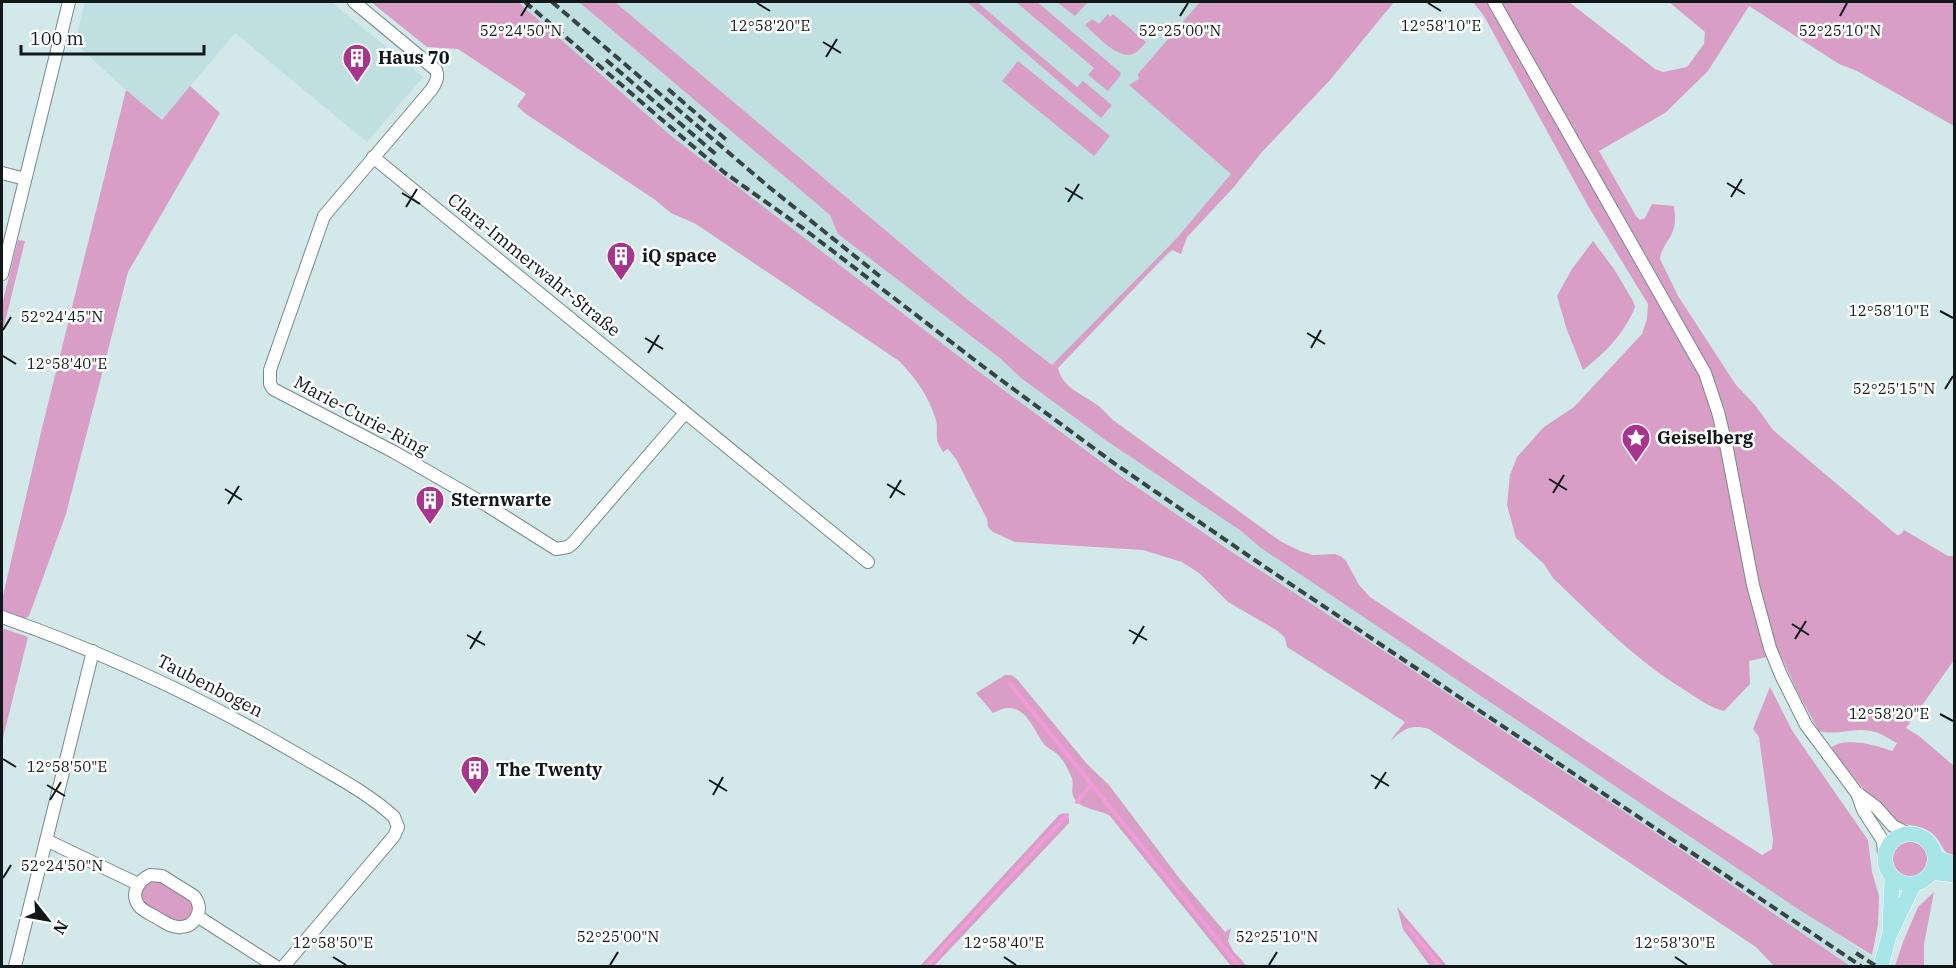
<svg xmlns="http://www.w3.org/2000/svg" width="1956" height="968" viewBox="0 0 1956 968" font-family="'IBM Plex Serif',serif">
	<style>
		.built { fill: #bfdfe0 }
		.green { fill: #d89ec6 }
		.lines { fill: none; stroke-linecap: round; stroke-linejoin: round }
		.stream { stroke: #f39bd9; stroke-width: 4 }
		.minor-casing { stroke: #768a8b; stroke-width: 14 }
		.major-casing { stroke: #fff; stroke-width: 16 }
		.minor { stroke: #fff; stroke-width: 12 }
		.major { stroke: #a6e5e8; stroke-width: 15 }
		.rail { stroke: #384344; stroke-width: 4; stroke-dasharray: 9 4.5; stroke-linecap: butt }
		.ticks { fill: none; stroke: #101819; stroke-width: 2 }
		.labels { text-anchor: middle; stroke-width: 5; stroke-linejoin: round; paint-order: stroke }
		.poi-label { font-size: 18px; font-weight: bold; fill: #101819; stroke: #fff; text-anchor: start }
		.street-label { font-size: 18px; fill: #101819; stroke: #fff }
		.ticks-label { font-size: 15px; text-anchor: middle; fill: #101819; stroke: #fff; stroke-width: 5; stroke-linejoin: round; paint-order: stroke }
	</style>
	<rect width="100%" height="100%" fill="#d2e8e9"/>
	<path class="built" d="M85,2H331L423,77L367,142L235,33L162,120L126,90L75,43Z
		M518,2H579L830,215L838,234L1001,359L1021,378L1104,439L1241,531L1261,548L1885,966H1850L1674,845L1147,494L978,371L670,135Z
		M615,2H1394L1330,80L1261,153L1233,188L1187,237L1052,365L968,300Z"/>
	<path class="green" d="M371,2H518L670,135L978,371L1125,479L1229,550L1396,659L1674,845L1850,966H1774L1756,947L1429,729C1409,724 1405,729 1390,741L1405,722L1287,647L1285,638L1278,631L1228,602L1199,573L1182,562L1143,550L1015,542L993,532L988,527L987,519L956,459L948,449L943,452C941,448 937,443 937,439C936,433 938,428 936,420C929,397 916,378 899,361L696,224L671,213L654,199L526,114L517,106L526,94L458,49L427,47Z
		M579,2H615L968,300L1052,365L1176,239L1231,174L1129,85L1139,79L1138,74L1200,2H1394L1330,80L1261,153L1233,188L1187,237L1181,254L1172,250L1168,253L1058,368C1062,386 1078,392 1091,401C1100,406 1106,413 1113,420L1280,541L1300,551L1313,555L1335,554L1342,557L1346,561L1359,585L1370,597L1660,790L1762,855L1772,849L1773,840L1759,737L1753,729L1770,687L1793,732L1868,840L1872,872L1879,896L1878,924L1872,955L1798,909L1261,548L1241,531L1104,439L1021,378L1001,359L838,234L830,215Z
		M967,2H977L1077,87L1083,81L1112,105L1101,118Z
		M1016,2H1037L1121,73L1120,76L1108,91L1088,75L1094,68Z
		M1057,2H1088L1075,16Z
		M1473,2H1486L1663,311L1500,2H1569L1655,69L1663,72L1687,67L1704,44L1705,32L1669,2H1954V126L1857,71L1839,64L1749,6L1708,71L1665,113L1599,151L1636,216L1640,220L1645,218L1652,204L1674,206C1675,214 1676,223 1673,231C1669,241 1661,248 1660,259L1678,296L1736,385L1755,405L1773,430L1897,535L1901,534L1904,530L1948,556H1954V660L1906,728L1919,736L1954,766V858C1943,854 1942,843 1934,835C1923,824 1907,827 1895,820C1886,815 1834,757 1832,747C1846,737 1876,745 1892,751L1897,743C1889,739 1880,732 1871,731C1853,727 1838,736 1819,731L1799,695L1780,654L1749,661L1750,684L1724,711C1709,707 1697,698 1683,689C1633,658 1595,618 1553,578L1544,564L1516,538L1507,505L1510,475L1517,457L1544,427L1574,407L1642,334L1647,319L1648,304L1588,206L1484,16Z
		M1108,14L1110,17L1113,14L1146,42C1143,46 1139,50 1135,53C1120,62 1096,35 1085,25L1092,19L1099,24Z
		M1018,61L1110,136L1094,156L1002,81Z
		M190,86L220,113L128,272L66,514L29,616L18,622L2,617V600L41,432L126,90L162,120Z
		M18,240L25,241L2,334V305Z
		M1593,241L1614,269L1633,301L1635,307C1625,333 1604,354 1583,370L1567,330L1557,296L1572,269Z
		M2,628L28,637L2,742Z
		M1005,675H1011L1016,678L1087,764L1109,785L1180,879L1225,932L1231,928L1228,941L1233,951L1247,966H1231L1110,816C1100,809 1080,810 1074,798C1070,791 1075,783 1071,776C1068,769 1064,761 1059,756C1055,751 1048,749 1044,744C1031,726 1023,696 993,713L976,693Z
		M1064,813L1069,818V823L934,966H920L1059,815Z
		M1891 859a19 19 0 1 1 38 0a19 19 0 1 1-38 0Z
		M156,879L191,898L194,909L188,920L177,924C166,918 135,907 141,890C144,884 150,881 156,879Z
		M1934,892L1924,944V966H1895L1903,942L1918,907Z
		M1397,907L1447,966H1430L1403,929Z"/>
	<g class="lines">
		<path class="stream" d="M1010,684L1239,966
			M1077,802L1091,785
			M1408,927L1440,966
			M927,966L1067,815"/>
		<g class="minor-casing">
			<path id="minor" d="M354,2L436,70C439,77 436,82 432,89L324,216L270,370V384L273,389L394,452L488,506L556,549L568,547L573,543L685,413
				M1494,2L1705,373L1718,412L1727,449L1753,585L1770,648L1781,675L1806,725L1856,792L1876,807L1893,826L1907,833
				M373,157L868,562
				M2,173L25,179
				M2,274L69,2
				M2,617C105,653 204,699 299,755C331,774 367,792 394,817L398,827L394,836L284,966
				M1857,793L1863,810L1883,841L1884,854
				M46,840L138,884
				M150,875L162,876L194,896C199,902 201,910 196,918C193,923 188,927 181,927C173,928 166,923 159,919C153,915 144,912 139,906C130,894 138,881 150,875Z
				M197,916L275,966
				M15,966L93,651"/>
		</g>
		<g class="major-casing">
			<path id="major" d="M1885 859a25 25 0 1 1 50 0a25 25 0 1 1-50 0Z
				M1935,857L1954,864
				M1931,872L1954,875
				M1890,927L1892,878
				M1881,966L1889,936L1914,884"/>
		</g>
		<use href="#minor" class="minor"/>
		<use href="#major" class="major"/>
		<path class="rail" d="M525,2L689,143L725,173L804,229L989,371L1111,461L1259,563L1861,966
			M552,2L769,187L882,278
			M606,60L718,156
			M668,89L729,142
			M1856,953L1876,966"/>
	</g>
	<path class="ticks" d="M757,3L770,11M1428,3L1441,11M521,16L529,3M1180,16L1188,3M1840,16L1847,3M823,42L841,53M826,57L837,39M1727,183L1745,194M1065,188L1083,199M402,193L420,204M1731,197L1742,179M1068,202L1079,184M406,207L417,189M1940,311L1953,318M3,330L11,317M1307,333L1325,344M645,338L663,349M1311,348L1321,330M648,353L659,335M3,356L16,364M1945,389L1953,376M1549,479L1567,490M887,484L905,495M225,489L242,500M1553,493L1564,475M890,498L901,480M228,504L239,486M1792,624L1809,635M1129,630L1147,640M467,635L485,645M1795,639L1806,621M1133,644L1144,626M470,649L481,631M1940,714L1953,721M3,759L16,767M1371,775L1389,786M709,780L727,791M47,785L65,796M1375,789L1386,772M713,795L723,777M50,800L61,782M3,878L11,865M333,957L346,965M1004,957L1016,965M1675,957L1687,965M610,965L618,952M1269,965L1277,952"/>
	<defs>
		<g id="building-pin" transform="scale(1.5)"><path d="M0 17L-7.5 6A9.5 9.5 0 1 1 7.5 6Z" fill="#a9348d" stroke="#fff"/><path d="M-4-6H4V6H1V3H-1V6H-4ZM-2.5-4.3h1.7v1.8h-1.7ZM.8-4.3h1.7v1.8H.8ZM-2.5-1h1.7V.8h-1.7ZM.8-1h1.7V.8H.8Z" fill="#fff"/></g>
		<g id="sight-pin" transform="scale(1.5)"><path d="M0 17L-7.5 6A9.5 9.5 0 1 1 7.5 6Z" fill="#a9348d" stroke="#fff"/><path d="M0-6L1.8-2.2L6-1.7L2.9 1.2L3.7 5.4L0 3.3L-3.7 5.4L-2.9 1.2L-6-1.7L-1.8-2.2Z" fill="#fff"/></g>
	</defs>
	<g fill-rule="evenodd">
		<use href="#building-pin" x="357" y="58"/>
		<use href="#building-pin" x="621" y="256"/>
		<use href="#sight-pin" x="1636" y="438"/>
		<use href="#building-pin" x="430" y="500"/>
		<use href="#building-pin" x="475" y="770"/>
	</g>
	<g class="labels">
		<g class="poi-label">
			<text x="378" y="64">Haus 70</text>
			<text x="642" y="262">iQ space</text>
			<text x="1657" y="444">Geiselberg</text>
			<text x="451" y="506">Sternwarte</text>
			<text x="496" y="776">The Twenty</text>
		</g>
		<g class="street-label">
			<text transform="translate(534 265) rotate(39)" y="6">Clara-Immerwahr-Straße</text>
			<text transform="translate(361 416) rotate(28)" y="6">Marie-Curie-Ring</text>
			<text transform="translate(210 686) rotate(27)" y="6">Taubenbogen</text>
		</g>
	</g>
	<g class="ticks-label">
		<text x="770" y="31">12°58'20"E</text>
		<text x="1441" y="31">12°58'10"E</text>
		<text x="521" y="36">52°24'50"N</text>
		<text x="1180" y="36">52°25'00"N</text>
		<text x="1840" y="36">52°25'10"N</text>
		<text x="1889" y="316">12°58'10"E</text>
		<text x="62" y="322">52°24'45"N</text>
		<text x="67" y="369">12°58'40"E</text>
		<text x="1894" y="394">52°25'15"N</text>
		<text x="1889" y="719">12°58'20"E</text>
		<text x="67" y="772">12°58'50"E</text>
		<text x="62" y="871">52°24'50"N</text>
		<text x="618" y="942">52°25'00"N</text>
		<text x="1277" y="942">52°25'10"N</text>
		<text x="333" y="948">12°58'50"E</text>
		<text x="1004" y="948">12°58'40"E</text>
		<text x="1675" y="948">12°58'30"E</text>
	</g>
	<rect width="1956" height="968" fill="none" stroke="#101819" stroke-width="6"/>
	<g transform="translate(48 920) rotate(121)" stroke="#ffffff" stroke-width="4.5" paint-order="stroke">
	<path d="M0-4.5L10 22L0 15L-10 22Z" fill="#101819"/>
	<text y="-9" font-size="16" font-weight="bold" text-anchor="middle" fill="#101819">N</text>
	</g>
	<path d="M21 45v9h183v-9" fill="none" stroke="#101819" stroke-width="3"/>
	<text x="30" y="45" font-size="18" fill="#101819" stroke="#ffffff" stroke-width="4.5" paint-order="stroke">100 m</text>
</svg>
